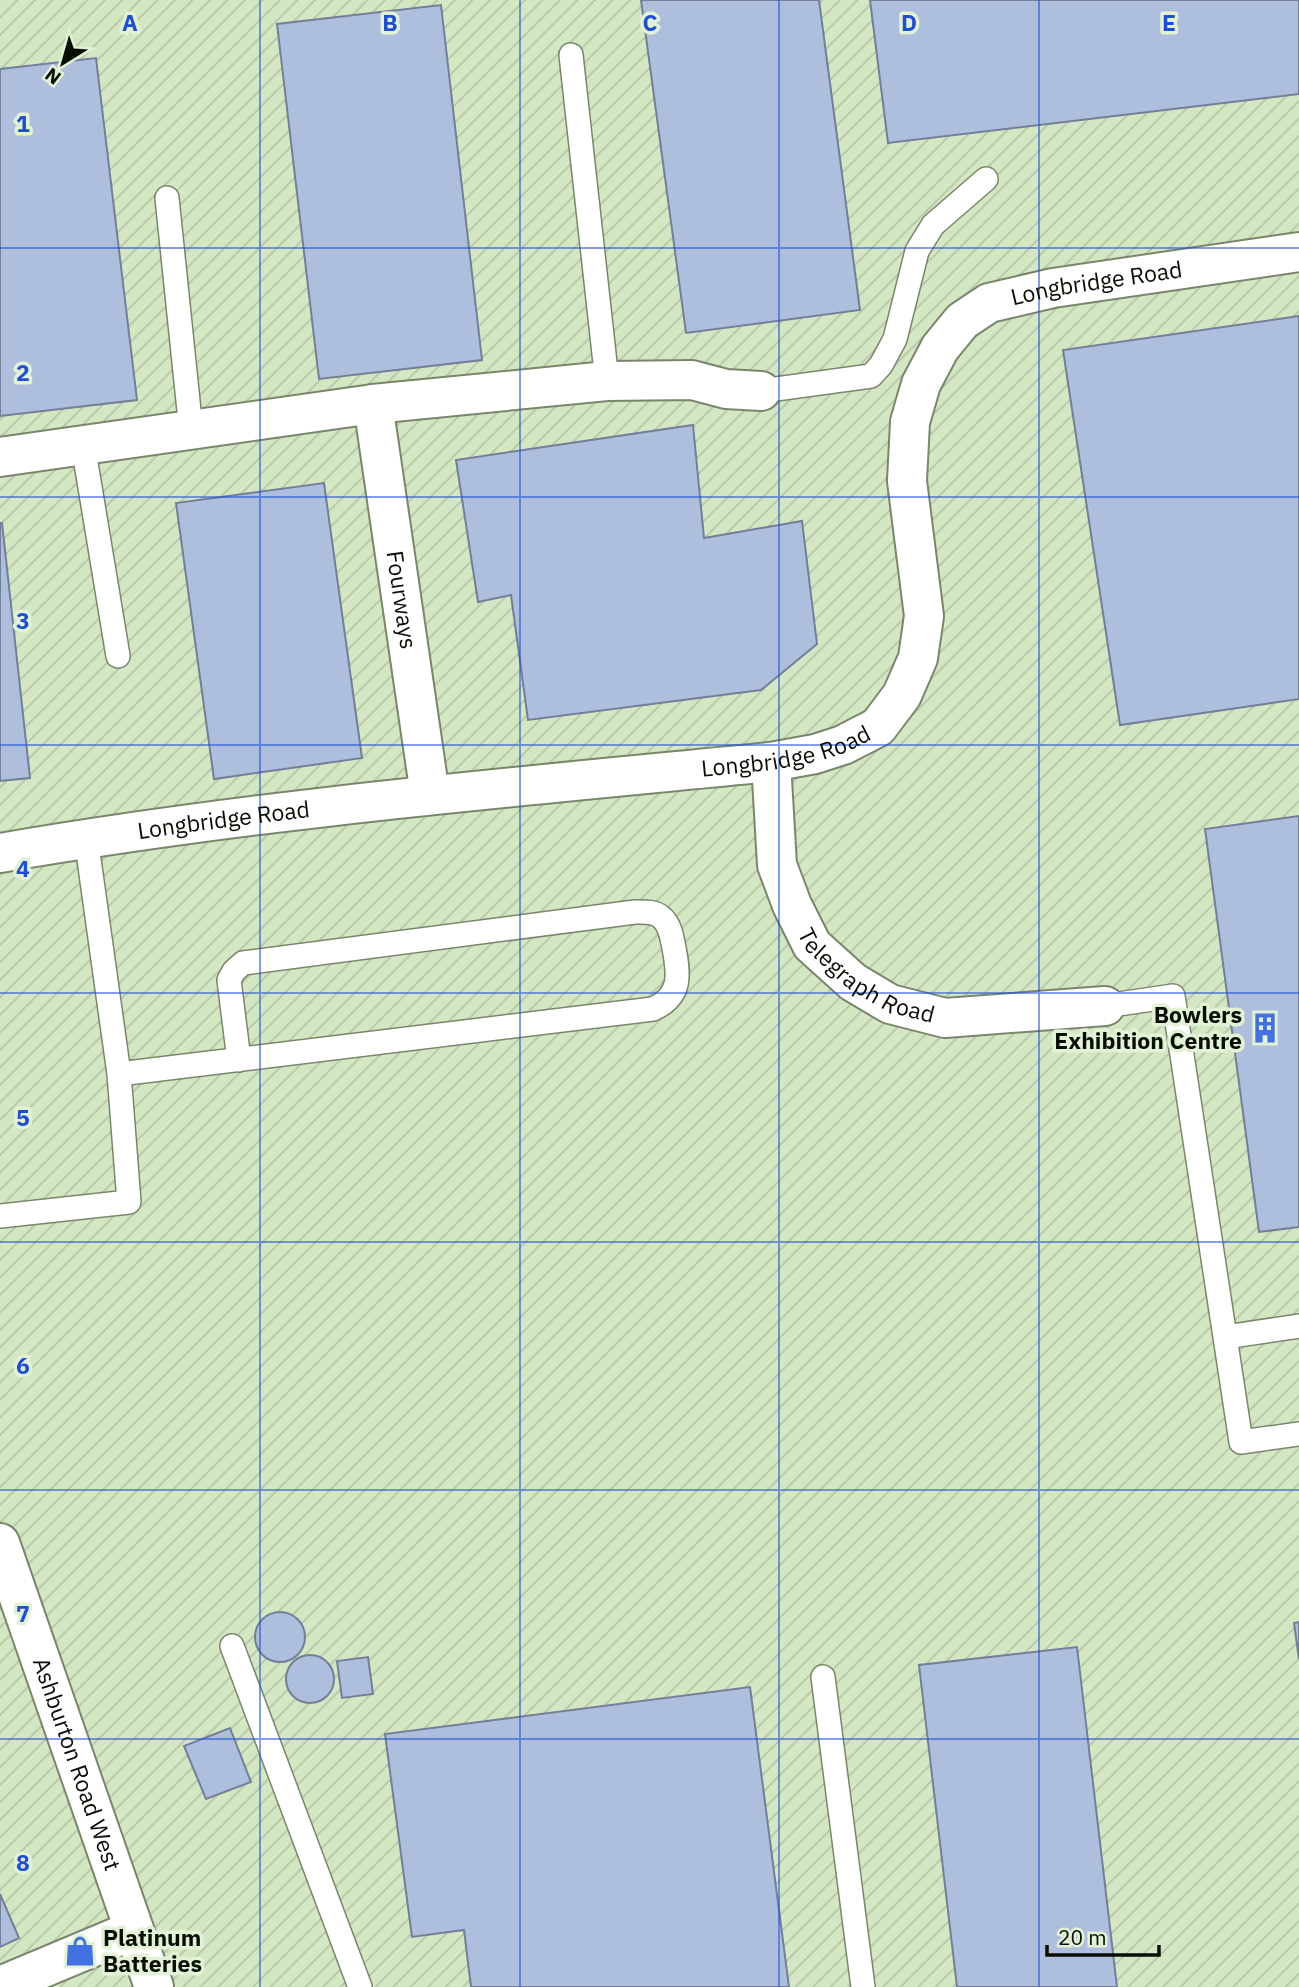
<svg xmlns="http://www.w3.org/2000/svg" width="1299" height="1987" viewBox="0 0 1299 1987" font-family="'IBM Plex Sans',sans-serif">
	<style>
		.industrial { fill: url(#industrial-furrows) }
		.building { fill: #aebedd; stroke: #737f98; stroke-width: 2 }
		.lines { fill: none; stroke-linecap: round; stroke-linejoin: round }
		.service-casing { stroke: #79866c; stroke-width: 26 }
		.minor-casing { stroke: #79866c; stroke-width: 42 }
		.secondary-casing { stroke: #79866c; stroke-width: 42 }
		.service { stroke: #fff; stroke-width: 23 }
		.minor { stroke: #fff; stroke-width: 38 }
		.secondary { stroke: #fff; stroke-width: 38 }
		.grid { fill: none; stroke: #1d4ed8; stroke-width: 2; stroke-opacity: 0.55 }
		.labels { text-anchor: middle; stroke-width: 7; stroke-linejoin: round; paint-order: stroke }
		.street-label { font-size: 23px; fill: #090e05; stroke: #e3f1d5 }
		.poi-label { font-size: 23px; font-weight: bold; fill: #090e05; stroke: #e3f1d5; text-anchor: end }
		.grid-label { font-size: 23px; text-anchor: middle; font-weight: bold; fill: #1d4ed8; stroke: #e3f1d5; stroke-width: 7; stroke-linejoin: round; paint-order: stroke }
	</style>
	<defs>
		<pattern id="industrial-furrows" width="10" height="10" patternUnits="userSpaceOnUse" patternTransform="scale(1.75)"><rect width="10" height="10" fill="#d4e7c3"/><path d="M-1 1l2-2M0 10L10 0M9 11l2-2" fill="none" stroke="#b5c5a6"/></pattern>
	</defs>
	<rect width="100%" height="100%" fill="#e3f1d5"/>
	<path class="industrial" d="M0,0H1299V1987H0Z"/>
	<path class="building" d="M641,0H819L860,310L686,333Z
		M870,0H1299V94L888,143Z
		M441,5L482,360L319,379L277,24Z
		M96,58L137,400L0,416V69Z
		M1299,316V699L1120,725L1063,350Z
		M693,425L704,538L802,521L817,644L761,690L528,720L511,595L478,602L456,460Z
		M324,483L362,758L214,779L176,503Z
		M0,523H2L30,778L0,781Z
		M1299,816V1227L1259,1232L1205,829Z
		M255 1637a25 25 0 1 1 50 0a25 25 0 1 1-50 0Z
		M1299,1622V1659L1294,1623Z
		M1077,1647L1117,1987H957L919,1665Z
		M286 1679a24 24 0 1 1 48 0a24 24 0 1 1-48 0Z
		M368,1657L373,1694L342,1698L337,1661Z
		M750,1687L789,1987H471L464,1930L412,1937L385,1734Z
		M230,1728L251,1782L206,1799L184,1746Z
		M0,1894L19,1938L0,1947Z"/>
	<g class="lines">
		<g class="service-casing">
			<path id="service" d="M571,55L607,381
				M167,198L191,430
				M761,391L871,376L881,365L895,339L917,251L933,225L986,179
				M83,445L118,656
				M86,838L119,1074L653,1009C682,996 679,974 674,948C672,937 670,924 661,917C654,911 644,912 635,912L243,963L234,971L229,980L239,1060
				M1105,1006L1173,996L1241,1442L1299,1434
				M0,1216L129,1202L119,1074
				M1225,1337L1299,1326
				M232,1646L360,1987
				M823,1677L863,1987"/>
		</g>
		<g class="minor-casing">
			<g id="minor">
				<path id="s1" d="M373,404L430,795"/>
				<path d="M0,457L373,404L607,381L692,380L726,389L761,391"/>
				<path id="s2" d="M771,762L777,865L792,905L812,945L853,982L890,1004L945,1018L1105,1006"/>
				<path id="s3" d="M0,853C255,809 514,787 771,762L815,754L843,745L878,727L902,695L918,658L924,616L907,481L910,422L921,384L940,348L962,321L989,303L1053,288L1299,252"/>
				<path d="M0,1986L134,1930"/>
			</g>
		</g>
		<g class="secondary-casing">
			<g id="secondary">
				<path id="s4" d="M0,1543L154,1987"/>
			</g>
		</g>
		<use href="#service" class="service"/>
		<use href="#minor" class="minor"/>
		<use href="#secondary" class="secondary"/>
	</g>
	<path class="grid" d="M260,0V1987M520,0V1987M779,0V1987M1039,0V1987M0,248H1299M0,497H1299M0,745H1299M0,993H1299M0,1242H1299M0,1490H1299M0,1739H1299"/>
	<defs>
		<g id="building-bare" transform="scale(2.415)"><path d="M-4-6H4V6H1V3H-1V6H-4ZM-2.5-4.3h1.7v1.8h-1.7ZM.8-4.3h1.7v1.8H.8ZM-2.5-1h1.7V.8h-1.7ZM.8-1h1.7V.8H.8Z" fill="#4171e2" stroke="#e3f1d5" stroke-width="2.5" paint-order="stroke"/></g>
		<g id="shop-bare" transform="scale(2.415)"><path d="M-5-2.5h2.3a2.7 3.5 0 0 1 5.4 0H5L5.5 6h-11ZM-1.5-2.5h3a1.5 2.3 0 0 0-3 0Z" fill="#4171e2" stroke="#e3f1d5" stroke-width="2.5" paint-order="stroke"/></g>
	</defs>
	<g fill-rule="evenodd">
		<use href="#building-bare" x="1265" y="1028"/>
		<use href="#shop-bare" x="80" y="1951"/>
	</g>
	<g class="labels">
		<g class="street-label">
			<text dy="8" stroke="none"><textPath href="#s3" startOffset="1465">Longbridge Road</textPath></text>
			<text dy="8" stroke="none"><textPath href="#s1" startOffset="198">Fourways</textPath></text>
			<text dy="8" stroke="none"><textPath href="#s3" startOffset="793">Longbridge Road</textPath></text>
			<text dy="8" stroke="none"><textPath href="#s3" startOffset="226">Longbridge Road</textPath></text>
			<text dy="8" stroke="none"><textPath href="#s2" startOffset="254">Telegraph Road</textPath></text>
			<text dy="8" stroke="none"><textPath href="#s4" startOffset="234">Ashburton Road West</textPath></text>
		</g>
		<g class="poi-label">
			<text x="1242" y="1023">Bowlers<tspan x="1242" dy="26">Exhibition Centre</tspan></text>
			<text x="103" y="1946" text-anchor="start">Platinum<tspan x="103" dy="26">Batteries</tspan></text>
		</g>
	</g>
	<g class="grid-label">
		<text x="130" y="31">A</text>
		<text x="390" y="31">B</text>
		<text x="650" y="31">C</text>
		<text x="909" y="31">D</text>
		<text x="1169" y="31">E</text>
		<text x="23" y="132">1</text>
		<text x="23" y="381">2</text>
		<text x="23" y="629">3</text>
		<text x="23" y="877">4</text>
		<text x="23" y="1126">5</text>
		<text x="23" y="1374">6</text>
		<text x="23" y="1622">7</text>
		<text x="23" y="1871">8</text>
	</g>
	<g transform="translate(63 63) rotate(217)" stroke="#e3f1d5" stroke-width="5" paint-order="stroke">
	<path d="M0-5L12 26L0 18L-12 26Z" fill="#090e05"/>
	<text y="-10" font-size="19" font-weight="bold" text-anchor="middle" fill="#090e05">N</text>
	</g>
	<path d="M1047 1945v10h112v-10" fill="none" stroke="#090e05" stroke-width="3.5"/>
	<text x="1058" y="1945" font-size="21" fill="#090e05" stroke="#e3f1d5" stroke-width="5" paint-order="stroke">20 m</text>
</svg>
